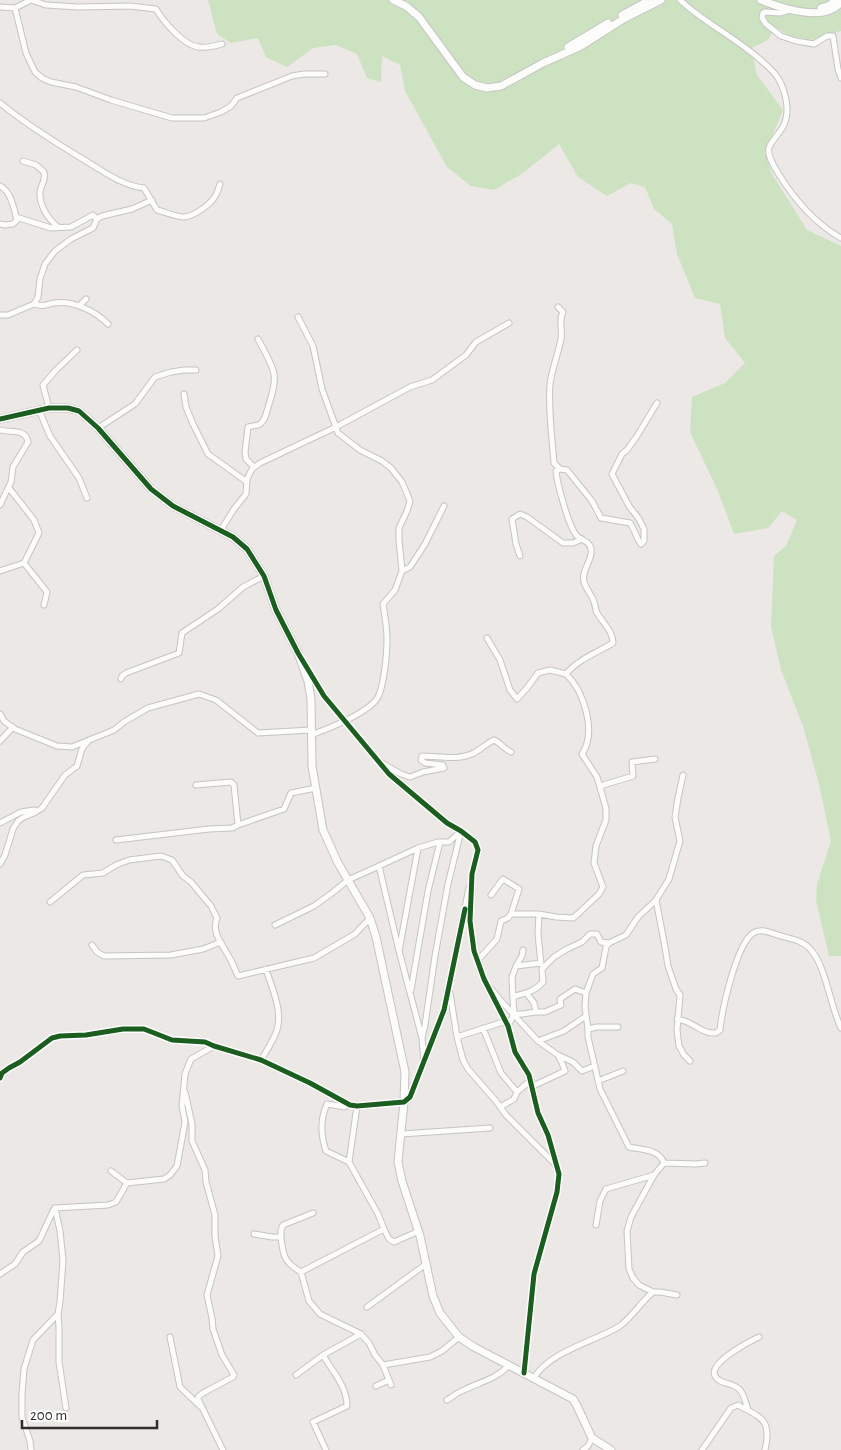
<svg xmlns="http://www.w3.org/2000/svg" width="841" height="1450" viewBox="0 0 841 1450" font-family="'Alegreya Sans',sans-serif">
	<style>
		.green { fill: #cde2c1 }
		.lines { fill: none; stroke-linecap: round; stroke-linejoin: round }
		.street-casing { stroke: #c6c4c4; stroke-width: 7 }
		.secondary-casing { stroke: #c6c4c4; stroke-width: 9 }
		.street { stroke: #fcfcfb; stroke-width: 5 }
		.secondary { stroke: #fcfcfb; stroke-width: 7 }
		.cycleway-casing { stroke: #fff; stroke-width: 8 }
		.cycleway { stroke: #1b5e20; stroke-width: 5 }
	</style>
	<rect width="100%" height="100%" fill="#ebe8e5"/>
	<path class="green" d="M208,0H841V31L812,40L790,36L775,27L768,40L751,48L757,75L783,110L765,153L772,174L807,230L841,246V956H829L816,900L817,884L831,841L819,784L803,726L781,670L771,626L774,556L786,546L797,520L782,511L768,528L734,534L718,491L690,432L692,397L725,383L745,363L725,338L720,304L695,298L677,254L672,224L654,209L645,187L631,183L607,196L578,177L559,144L523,173L494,190L471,186L447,167L405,91L400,65L382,56L381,82L367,78L357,54L336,45L313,48L287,67L266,57L258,38L231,43L217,34Z"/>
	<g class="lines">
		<g class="street-casing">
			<path id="street" d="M680,0C703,22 733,36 757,57C764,63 773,70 778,78C785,90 790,109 785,122C782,132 772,139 769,148C767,156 774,166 778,173C794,199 814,223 841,238
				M0,7L15,8L26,53L35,72L42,78L51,82L76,87L111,100L172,118H204L221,112L231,106L237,98L292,76L304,74H325
				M15,8L31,0L46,5L78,7L130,6L156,9C163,21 184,46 199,47C207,48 215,46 222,44
				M790,10L780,13L765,12L763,13L762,18L766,24L781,36L796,41L814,44L827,36H833L838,69L841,78
				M0,103C27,125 56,143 86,161C104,172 123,186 144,188L157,210C165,212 176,217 184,217C195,216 211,204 216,195C218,191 219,187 220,184
				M23,161L36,165L44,172C46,182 41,184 40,192C39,205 48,219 58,227
				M0,186C11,191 14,209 17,220L13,224L5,225L0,224
				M97,219L102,216L132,209L152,200
				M34,304C44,307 44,305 54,303C73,300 95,311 108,324
				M79,306L86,299
				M558,307L563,312C558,321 563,329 561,339C558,354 552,369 550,384C548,410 552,437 554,463L560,469L567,470L592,501L601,518L630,523C635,530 637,540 641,544L644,541V529L639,519L629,506L612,474L622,454L627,450L637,436L657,403
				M0,315H8L34,304L38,297L40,279L45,264L55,251L71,239L93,228L97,219L93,215L71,227L51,228L16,217
				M298,317L313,346L322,389L338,433L360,450L382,461L391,468L402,482L410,501L407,511L399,528V540L402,571L395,590L383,604C385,616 387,628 387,639C387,653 384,690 376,700C365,714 328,729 311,735
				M184,394L186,407L193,424L208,454L247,482
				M49,408L43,385L56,370L77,350
				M39,410L50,436L79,478L87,498
				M98,428L135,404L155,377L171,372L184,370H196
				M0,430C10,433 26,428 28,442L13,467L11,482L0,505
				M254,467L246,459L245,452L248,427C253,425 259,427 262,422C266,418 267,410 269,404C280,372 273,368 258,339
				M221,530L234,509L246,494L247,479L252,469L260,463L336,427L410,387L432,380L466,355L476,342L509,323
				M520,556L516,544L512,519L520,514L527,517L563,543H573L582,539
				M24,563L47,592L44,605
				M0,571L24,563L39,533L34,520L9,488
				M402,571L410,567L425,544L444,506
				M487,638L500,660L510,690L517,699L527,688L538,673L550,670L566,674
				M304,663L324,696L389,774L447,823L461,831L475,842L478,850L472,874V889L470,921L474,951L484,979L508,1026L515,1052L529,1075L538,1113L548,1135L559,1174L557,1192L534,1274L524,1373
				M121,679L122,676L126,673L179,653L182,633L218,609L243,587L264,576
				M0,714L4,721L15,729L57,746L72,747L114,730L124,722L148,708L199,694L216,700L258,733L311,730
				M0,741L13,727
				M380,762L401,774L410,777L423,772L444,768L443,765L425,763L421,760L422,756C439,756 458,761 474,753C481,749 486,744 494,740C501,743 504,749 511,752
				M683,775L678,798L675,817L680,841L669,879L656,900L638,917L626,935L609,943L606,947L602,968L593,974L586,993L585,1007L588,1029V1037L600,1089L629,1147C642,1150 659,1149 664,1163L696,1164L705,1163
				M196,785L231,782L234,785L238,825L284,809L291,793L316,788
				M600,786L633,776L632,762L655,759
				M0,823L21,812L34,810
				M116,840L209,829L232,828L238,825
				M418,848L438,842H449L461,831
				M0,864L5,855L13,829L18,821L24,817L34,813L42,808L65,775L77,766L82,749L88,741
				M379,866L418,848L399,951
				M491,895L503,879L519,889L511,914
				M656,900L665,947L668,966L676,989L680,995L677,1030L679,1046L684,1055L690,1061
				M50,902L83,875L103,873L116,865L129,860L161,856L172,860L183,876L191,882L211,906L217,918C211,933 223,945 229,957C233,963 235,970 238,976L314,958L355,934L370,918
				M539,914L538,934L541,964
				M275,925L314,906L332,893L348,880L379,866L399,951L422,1038
				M92,945L97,952L104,956L171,955L203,949L221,942
				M478,960L497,939L501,921L508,918L511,914H539L556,917L573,918L580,912L599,894L603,887L594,863L596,846L606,820V808L597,777L582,754C597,732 584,691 566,674C577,660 598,652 613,643C613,631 603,623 597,613C595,610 596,606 594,602C592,595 586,589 584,582C581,569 593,561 591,549C590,541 582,541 577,536C569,528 557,483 556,471L560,469
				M516,966L522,956L523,950
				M490,988L503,1003L538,1041L558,1055L573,1062L582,1071L595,1066
				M411,990L428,891L440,842
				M450,993L457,1037L463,1060L468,1069L495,1100L506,1115L554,1163
				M527,994L534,1003L536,1012H545L561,1005L560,999L575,989L586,993
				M513,999L512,977L516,966L541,963
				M514,1014H522L536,1012
				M677,1019C681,1020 686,1021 689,1023C699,1027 704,1034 716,1033L720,1030C722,1010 737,940 755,932C763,928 773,934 781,936C792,939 804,941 811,950C826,967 830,1005 841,1028
				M483,1028L501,1073L517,1092
				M588,1029L597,1027H618
				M457,1037L503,1022L508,1026L514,1014L513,999L515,996C527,993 535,991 543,982L542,969L554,957L567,949L582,942L590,934H597L601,942L609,943
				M538,1041L564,1031L586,1016
				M261,1060C266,1052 271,1044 275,1035C285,1014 272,989 266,969
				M424,1062L422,1038L425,1025L435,956L448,884L461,831
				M0,1078L2,1073L9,1068L20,1062L52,1038L60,1036L86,1035L123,1029H144L172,1040L205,1042L214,1046L261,1060L310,1083L350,1105L357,1106L404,1102L410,1097L444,1010L469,888
				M598,1081L623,1071
				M533,1086L565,1071L562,1063L558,1055
				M185,1092L192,1124V1141L205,1170L206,1182L215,1215V1236L218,1256L207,1295L212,1318L213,1329L222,1355L234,1375L233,1377L203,1393L198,1397V1399L223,1450
				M346,1104L345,1107L327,1104C320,1119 321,1136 326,1151L349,1162
				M357,1106L349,1162L378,1214L384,1229L389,1239L394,1242L419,1231
				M500,1107L514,1099L517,1092L531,1080
				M401,1134L490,1128
				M664,1163L654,1175L631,1217L627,1231L629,1269L633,1278L639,1285L653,1292H660L677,1295
				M111,1171L127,1183
				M596,1225L600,1201L606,1189L654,1175
				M254,1234L272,1237H281C283,1256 284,1262 301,1272L384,1229
				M281,1237V1230L283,1225L313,1213
				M301,1272L309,1301L320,1314L361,1334L369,1343L375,1355L383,1365L391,1385
				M0,1274L15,1264L23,1252L39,1241L54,1209
				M367,1307L426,1264
				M58,1314L59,1327V1362L66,1408
				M170,1337L180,1387L200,1406
				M323,1355C332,1371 347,1386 347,1406L313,1422L326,1450
				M383,1365L430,1357L442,1351L459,1337
				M296,1375L323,1355L361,1334
				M534,1378C550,1351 594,1342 620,1326C632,1317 641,1302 653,1292
				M376,1386L389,1380
				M447,1400C452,1397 458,1392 464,1390C480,1382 497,1379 509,1365
				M748,1410C746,1404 744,1393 739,1389C732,1382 720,1385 715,1376C708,1363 750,1341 759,1337
				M31,1450L30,1441L22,1417V1394L24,1369L33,1340L58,1314L60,1302L63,1260L60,1231L55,1208L108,1205L116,1202L127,1183L164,1179L170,1175L177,1166L185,1122L182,1106L185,1074L191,1059L214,1046
				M583,1450L588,1446L592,1438
				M702,1450L731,1408L738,1405C762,1418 772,1420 765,1450"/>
		</g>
		<g class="secondary-casing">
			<path id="secondary" d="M393,0L406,6L419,17L463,77L475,85L487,88L501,86L543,63L581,46L625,18L661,0
				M761,0C781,8 825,23 841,2
				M821,8L830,5L835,0
				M622,15L650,0
				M568,47L608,23
				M0,419L49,408H68L79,411L98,428L151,489L173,506L233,537L247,549L264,576L276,610L298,653L308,681L311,699L312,766L323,830L338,863L370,918L376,937L405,1072L404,1102L398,1162L402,1181L420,1236L433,1296L440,1313L459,1337L474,1347L573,1399L577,1406L592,1438L611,1450"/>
		</g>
		<use href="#street" class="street"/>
		<use href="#secondary" class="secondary"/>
		<g class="cycleway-casing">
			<path id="cycleway" d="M0,419L49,408H68L79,411L98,428L151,489L173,506L233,537L247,549L264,576L276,610L298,653L324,696L389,774L447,823L461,831L475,842L478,850L472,874L470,921L474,951L484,979L508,1026L515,1052L529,1075L538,1113L548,1135L559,1174L557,1192L534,1274L524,1373
				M0,1078L2,1073L9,1068L20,1062L52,1038L60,1036L86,1035L123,1029H144L172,1040L205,1042L214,1046L261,1060L310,1083L350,1105L357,1106L404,1102L410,1097L444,1010L465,909"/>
		</g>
		<use href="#cycleway" class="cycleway"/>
	</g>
	<path d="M22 1420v8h135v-8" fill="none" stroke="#2e2e2e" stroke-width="2.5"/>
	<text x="30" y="1420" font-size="15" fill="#2e2e2e" stroke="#ffffff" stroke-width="4" paint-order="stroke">200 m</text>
</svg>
